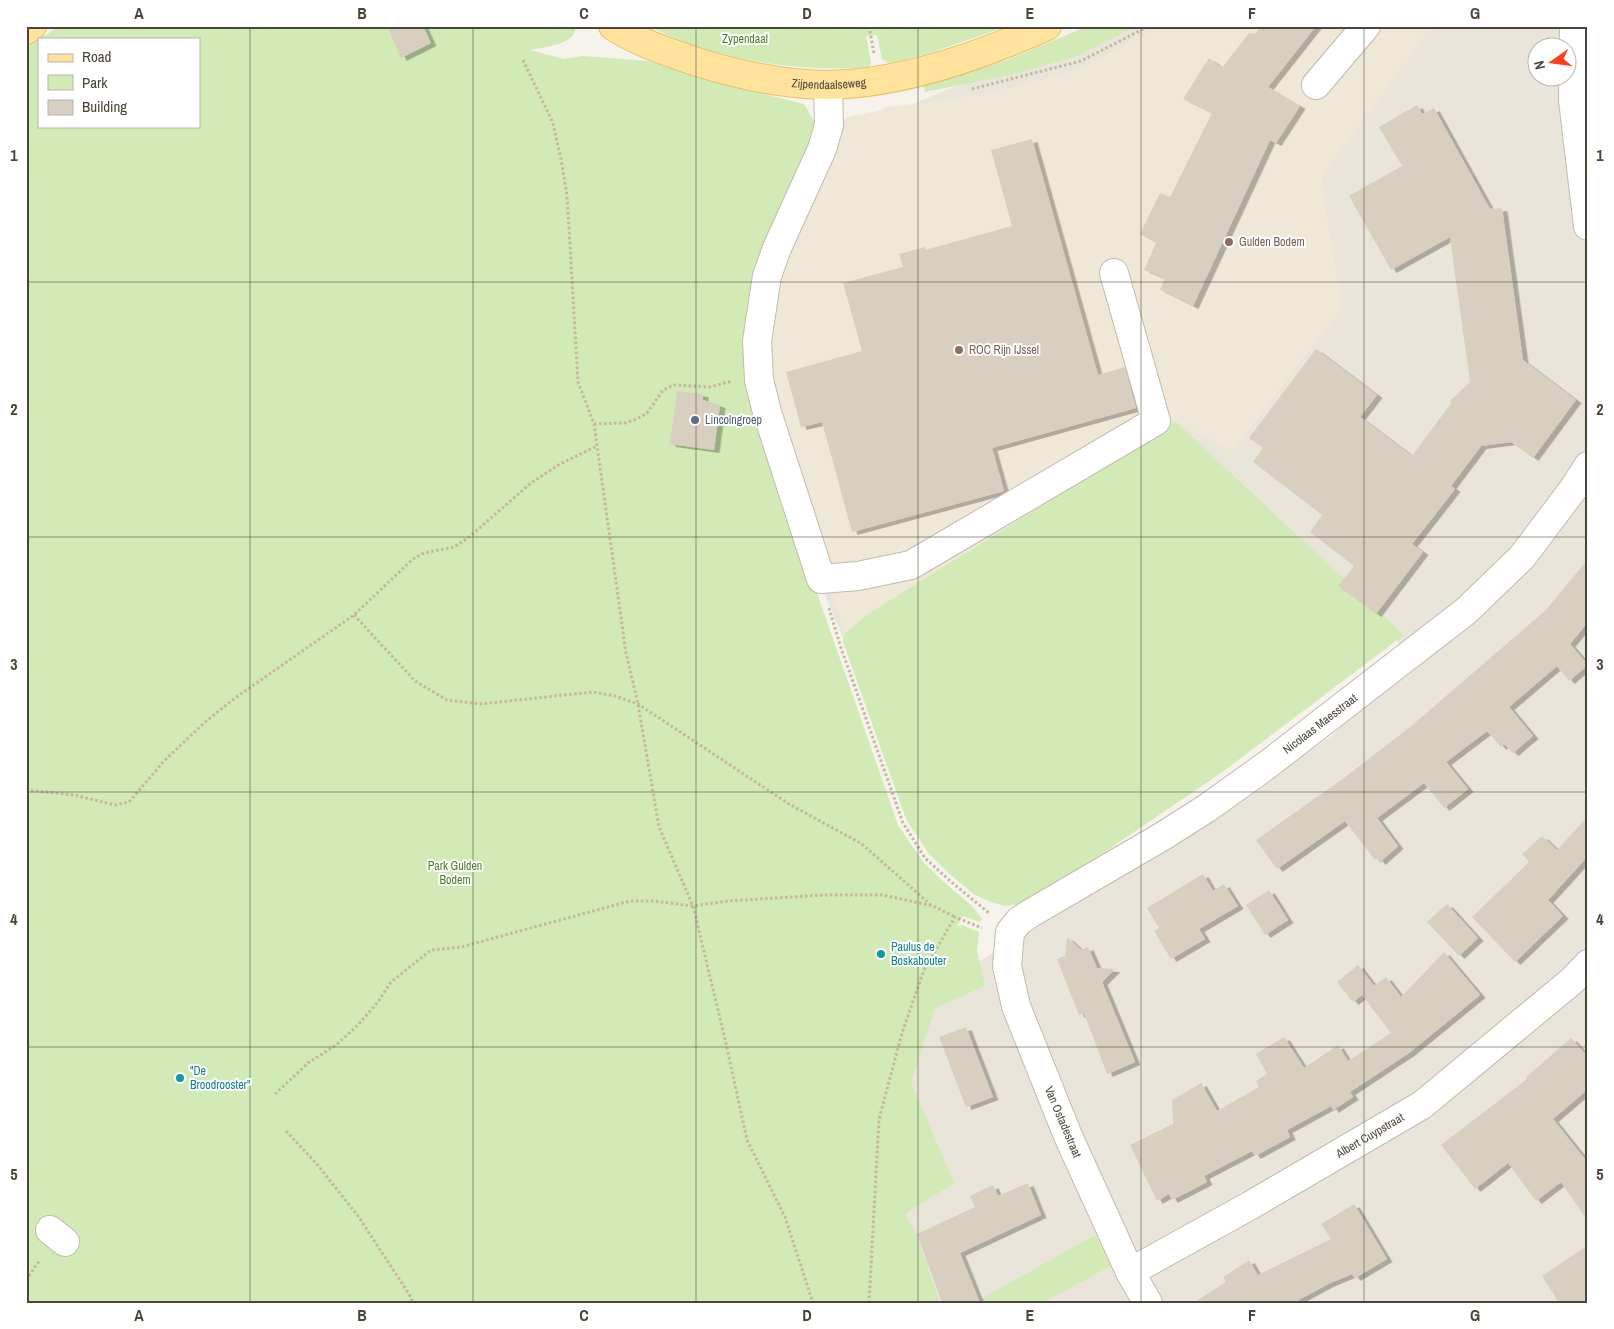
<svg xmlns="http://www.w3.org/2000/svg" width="1614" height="1329" viewBox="0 0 1614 1329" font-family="'Archivo Narrow',sans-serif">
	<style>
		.residential { fill: #eae5da; fill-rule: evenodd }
		.education { fill: #efe8d6 }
		.green { fill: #d2eab5 }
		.building { fill: #d8cfc1; filter: url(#shadow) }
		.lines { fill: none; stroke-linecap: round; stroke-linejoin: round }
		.minor-casing { stroke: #c2bbae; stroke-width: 30 }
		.major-casing { stroke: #e6c16a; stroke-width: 30 }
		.path { stroke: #c4b79f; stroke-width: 3; stroke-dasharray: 2.5 2.5; stroke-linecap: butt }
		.minor { stroke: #fff; stroke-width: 28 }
		.major { stroke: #ffe39c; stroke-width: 28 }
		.grid { fill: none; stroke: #4b4439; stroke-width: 1; stroke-opacity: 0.55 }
		.education-dot { fill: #8d6e63; stroke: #fff; stroke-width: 2 }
		.service-dot { fill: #5c6f8a; stroke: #fff; stroke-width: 2 }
		.culture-dot { fill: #0f9aa8; stroke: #fff; stroke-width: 2 }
		.labels { text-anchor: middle; stroke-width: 4; stroke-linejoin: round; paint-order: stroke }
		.park-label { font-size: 12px; fill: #4a7f2a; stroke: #fff }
		.street-label { font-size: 12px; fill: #4b4439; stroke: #fff }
		.education-label { font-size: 12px; fill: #785e54; stroke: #fff; text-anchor: start }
		.service-label { font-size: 12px; fill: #4e5e75; stroke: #fff; text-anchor: start }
		.culture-label { font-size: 12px; fill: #0d838f; stroke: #fff; text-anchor: start }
		.neatline { fill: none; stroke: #4b4439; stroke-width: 2 }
		.grid-label { font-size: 16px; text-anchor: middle; font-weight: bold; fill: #4b4439 }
	</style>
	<defs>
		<filter id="shadow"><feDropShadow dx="5.5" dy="3" stdDeviation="0" flood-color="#0004"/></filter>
	</defs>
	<rect width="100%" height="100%" fill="#f6f3ec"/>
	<path class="residential" d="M1103,26H1588V1303H933L884,1188L928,993L1205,822L1332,736L1405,648L1153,440L844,641L703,295L881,117ZM1536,48H1566V78H1536Z"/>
	<path class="education" d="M1161,26H1432L1321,177L1342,307L1233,451L1174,421L1153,440L1035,510L870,613L845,633L773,410L768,302L841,123L847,117L884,110L885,107L944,101L1014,87L1081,68Z"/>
	<path class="green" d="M60,26H576C575,46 545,46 530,50L564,59L583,56L648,61L711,81L804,104L814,121L818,143L751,341L816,590L898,825L923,862L945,883L971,905L982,919L980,922L963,916L957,926L962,925L979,932L977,951L985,986L935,1008L911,1082L954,1183L905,1214L915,1231L940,1303H26V47L39,39V126H199V39H39Z
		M649,26H1008L933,52L890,64L882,59L877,35L866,36L871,62L869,68C807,70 746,65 688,43C674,38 662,33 649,26Z
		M1088,26H1136L1080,55L1011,75L925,92L924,86L1007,60Z
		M1175,421L1404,635L1221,773L1059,883L1026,903L1005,906L991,902L975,895L952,876L929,854L906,819L843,642L845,633L870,613L1035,510Z
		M1095,1235L1111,1266L1042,1303H974Z"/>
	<path class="building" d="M387,26H423L431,43L401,58Z
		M1261,26H1316L1268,87L1300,106L1276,143L1270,140L1193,306L1160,290L1165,278L1144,270L1156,243L1140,234L1160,193L1170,197L1212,113L1183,99L1209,58L1222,68L1249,33L1255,34Z
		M1417,105L1422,114L1434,108L1490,209L1502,208L1523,360L1576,400L1533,458L1511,442L1481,446L1451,486L1455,489L1412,544L1423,552L1376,614L1338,586L1354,566L1310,532L1322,515L1253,462L1263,448L1249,438L1316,349L1377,395L1360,417L1412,456L1452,402L1450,401L1470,382L1450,237L1391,270L1349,196L1402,166L1379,127Z
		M1032,139L1098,375L1125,367L1136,408L992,448L1004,491L852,532L822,422L801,427L786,372L862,351L843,283L903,267L899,254L925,247V250L1012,226L991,150Z
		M677,391L703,394V400L720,405L714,450L670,444Z
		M1588,559V622L1570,644L1588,665L1569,681L1557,666L1509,707L1533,736L1513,753L1504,744L1501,747L1487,731L1446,762L1468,789L1444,808L1424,783L1377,818L1398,846L1380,862L1377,858L1375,860L1345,821L1277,869L1256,840L1344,778L1410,727L1546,610Z
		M1588,816V856L1548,900L1563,916L1515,962L1472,917L1529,862L1522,854L1542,836L1557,850Z
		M1203,874L1213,891L1224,884L1238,906L1199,929L1205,939L1171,959L1154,931L1159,928L1147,908Z
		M1269,890L1288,920L1265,935L1246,905Z
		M1447,904L1478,938L1459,956L1427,922Z
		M1067,937L1081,950L1088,947L1097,968L1115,969L1102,982L1135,1062L1107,1074L1084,1013L1079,1015L1057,959L1065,956Z
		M1444,952L1480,995L1409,1053L1350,1092L1353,1097L1333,1110L1331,1106L1287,1130L1290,1137L1255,1156L1252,1151L1204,1176L1207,1182L1172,1200L1169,1194L1157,1201L1130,1145L1173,1124L1172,1100L1201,1083L1217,1111L1259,1087L1256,1081L1267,1074L1256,1054L1284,1037L1304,1068L1338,1045L1348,1061L1391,1033L1362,995L1386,977L1401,997Z
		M1358,965L1374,986L1353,1002L1337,982Z
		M966,1027L993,1097L966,1107L939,1037Z
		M1571,1038L1588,1057V1089L1553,1119L1588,1163V1221L1561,1182L1536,1201L1508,1163L1475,1189L1441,1145L1527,1079L1526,1077Z
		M1028,1183L1041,1215L960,1253L980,1303H942L917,1234L975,1207L970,1196L993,1185L998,1196Z
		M1354,1204L1387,1259L1355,1278L1352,1274L1328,1284L1293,1303H1193L1226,1282L1223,1277L1249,1260L1258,1275L1331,1239L1321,1224Z
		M1588,1245V1303H1559L1542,1276Z"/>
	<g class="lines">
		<g class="minor-casing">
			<g id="minor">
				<path d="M1574,26L1573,100L1588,226"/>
				<path d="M828,85L829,125L822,149L777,248L767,276L757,341L759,380L767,412L821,579L858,576L911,565L1156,421L1114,273"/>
				<path d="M1316,85L1366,26"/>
				<path d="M50,1230L65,1242"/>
				<path id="s1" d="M1130,1272L1251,1205L1422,1105L1573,980L1588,964"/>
				<path id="s2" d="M1148,1303L1130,1272L1068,1136L1016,1006L1007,966L1010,932L1019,921L1031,913L1163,836L1207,808L1267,765L1466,611L1522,557L1574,488L1588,466"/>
			</g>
		</g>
		<g class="major-casing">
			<g id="major">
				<path id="s3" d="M613,26C639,43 668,52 697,62C739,75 783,85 828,85C902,84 980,56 1047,26"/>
				<path d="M26,30L32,26"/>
			</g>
		</g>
		<path class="path" d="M869,26L874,53
			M523,60L553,123L561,159L567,195L578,382L594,424L626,653L638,704L659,827L693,906L725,1039L747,1140L785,1217L813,1303
			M972,89L1081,61L1149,26
			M594,424L625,423L637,419L647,413L663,390L674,385L710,387L732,381
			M829,608L840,645L903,823L925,858L949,880L989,913
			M354,615L415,681L447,700L480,704L593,692L615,696L638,704L789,804L862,844L932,906
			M26,790L74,795L115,805L129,802L164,761L205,722L235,698L354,615L413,559L424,553L454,547L468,538L531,483L560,464L597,446
			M275,1094L308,1063L336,1045L358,1025L378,1002L391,982L431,950L461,947L630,901H654L693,906L728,901L824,895H883L933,906L955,917
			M286,1131L316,1163L358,1216L409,1294L413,1303
			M26,1280L40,1260
			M869,1303L879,1119L902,1033L924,970L955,917L982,928"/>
		<use href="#minor" class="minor"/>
		<use href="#major" class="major"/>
	</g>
	<path class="grid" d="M250,26V1303M473,26V1303M696,26V1303M918,26V1303M1141,26V1303M1364,26V1303M26,282H1588M26,537H1588M26,792H1588M26,1047H1588"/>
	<g class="education-dot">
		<circle cx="1229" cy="242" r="5"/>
		<circle cx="959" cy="350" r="5"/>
	</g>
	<circle class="service-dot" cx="695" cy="420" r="5"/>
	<g class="culture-dot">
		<circle cx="881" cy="954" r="5"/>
		<circle cx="180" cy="1078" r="5"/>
	</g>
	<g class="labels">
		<g class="park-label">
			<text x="745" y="43">Zypendaal</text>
			<text x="455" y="870">Park Gulden<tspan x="455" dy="14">Bodem</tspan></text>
		</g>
		<g class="street-label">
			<text dy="4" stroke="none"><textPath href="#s3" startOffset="226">Zijpendaalseweg</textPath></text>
			<text dy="4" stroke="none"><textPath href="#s2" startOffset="775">Nicolaas Maesstraat</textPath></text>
			<text transform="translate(1063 1122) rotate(67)" y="4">Van Ostadestraat</text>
			<text dy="4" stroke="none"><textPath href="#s1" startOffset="276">Albert Cuypstraat</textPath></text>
		</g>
		<g class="education-label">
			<text x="1239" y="246">Gulden Bodem</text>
			<text x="969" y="354">ROC Rijn IJssel</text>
		</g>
		<g class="service-label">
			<text x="705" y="424">Lincolngroep</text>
		</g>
		<g class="culture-label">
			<text x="891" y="951">Paulus de<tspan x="891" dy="14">Boskabouter</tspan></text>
			<text x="190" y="1075">"De<tspan x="190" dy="14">Broodrooster"</tspan></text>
		</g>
	</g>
	<rect width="1614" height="1329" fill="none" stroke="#ffffff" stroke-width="55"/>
	<rect x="38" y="38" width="162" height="90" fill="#ffffff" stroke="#b7b4b0"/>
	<rect x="48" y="54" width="25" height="8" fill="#ffe39c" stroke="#b7b4b0"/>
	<text x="82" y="62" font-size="15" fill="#4b4439">Road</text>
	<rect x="48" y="75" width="25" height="15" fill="#d2eab5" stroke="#b7b4b0"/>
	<text x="82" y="88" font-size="15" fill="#4b4439">Park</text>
	<rect x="48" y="100" width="25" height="15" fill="#d8cfc1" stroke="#b7b4b0"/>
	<text x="82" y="112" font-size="15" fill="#4b4439">Building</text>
	<g transform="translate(1552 62) rotate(256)"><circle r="24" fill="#ffffff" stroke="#b7b4b0"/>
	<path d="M0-4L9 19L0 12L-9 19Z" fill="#fc3f1d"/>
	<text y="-8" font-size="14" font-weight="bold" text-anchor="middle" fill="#4b4439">N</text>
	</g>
	<rect x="28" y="28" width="1558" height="1274" class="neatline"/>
	<g class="grid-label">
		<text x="139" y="19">A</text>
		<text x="362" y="19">B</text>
		<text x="584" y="19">C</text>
		<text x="807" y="19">D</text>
		<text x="1030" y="19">E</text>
		<text x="1252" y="19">F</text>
		<text x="1475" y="19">G</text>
		<text x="14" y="161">1</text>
		<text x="1600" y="161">1</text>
		<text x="14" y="415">2</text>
		<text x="1600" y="415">2</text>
		<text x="14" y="670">3</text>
		<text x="1600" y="670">3</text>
		<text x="14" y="925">4</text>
		<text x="1600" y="925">4</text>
		<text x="14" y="1180">5</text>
		<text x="1600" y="1180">5</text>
		<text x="139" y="1321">A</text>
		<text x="362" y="1321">B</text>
		<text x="584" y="1321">C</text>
		<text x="807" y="1321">D</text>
		<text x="1030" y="1321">E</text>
		<text x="1252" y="1321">F</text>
		<text x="1475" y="1321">G</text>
	</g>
</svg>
